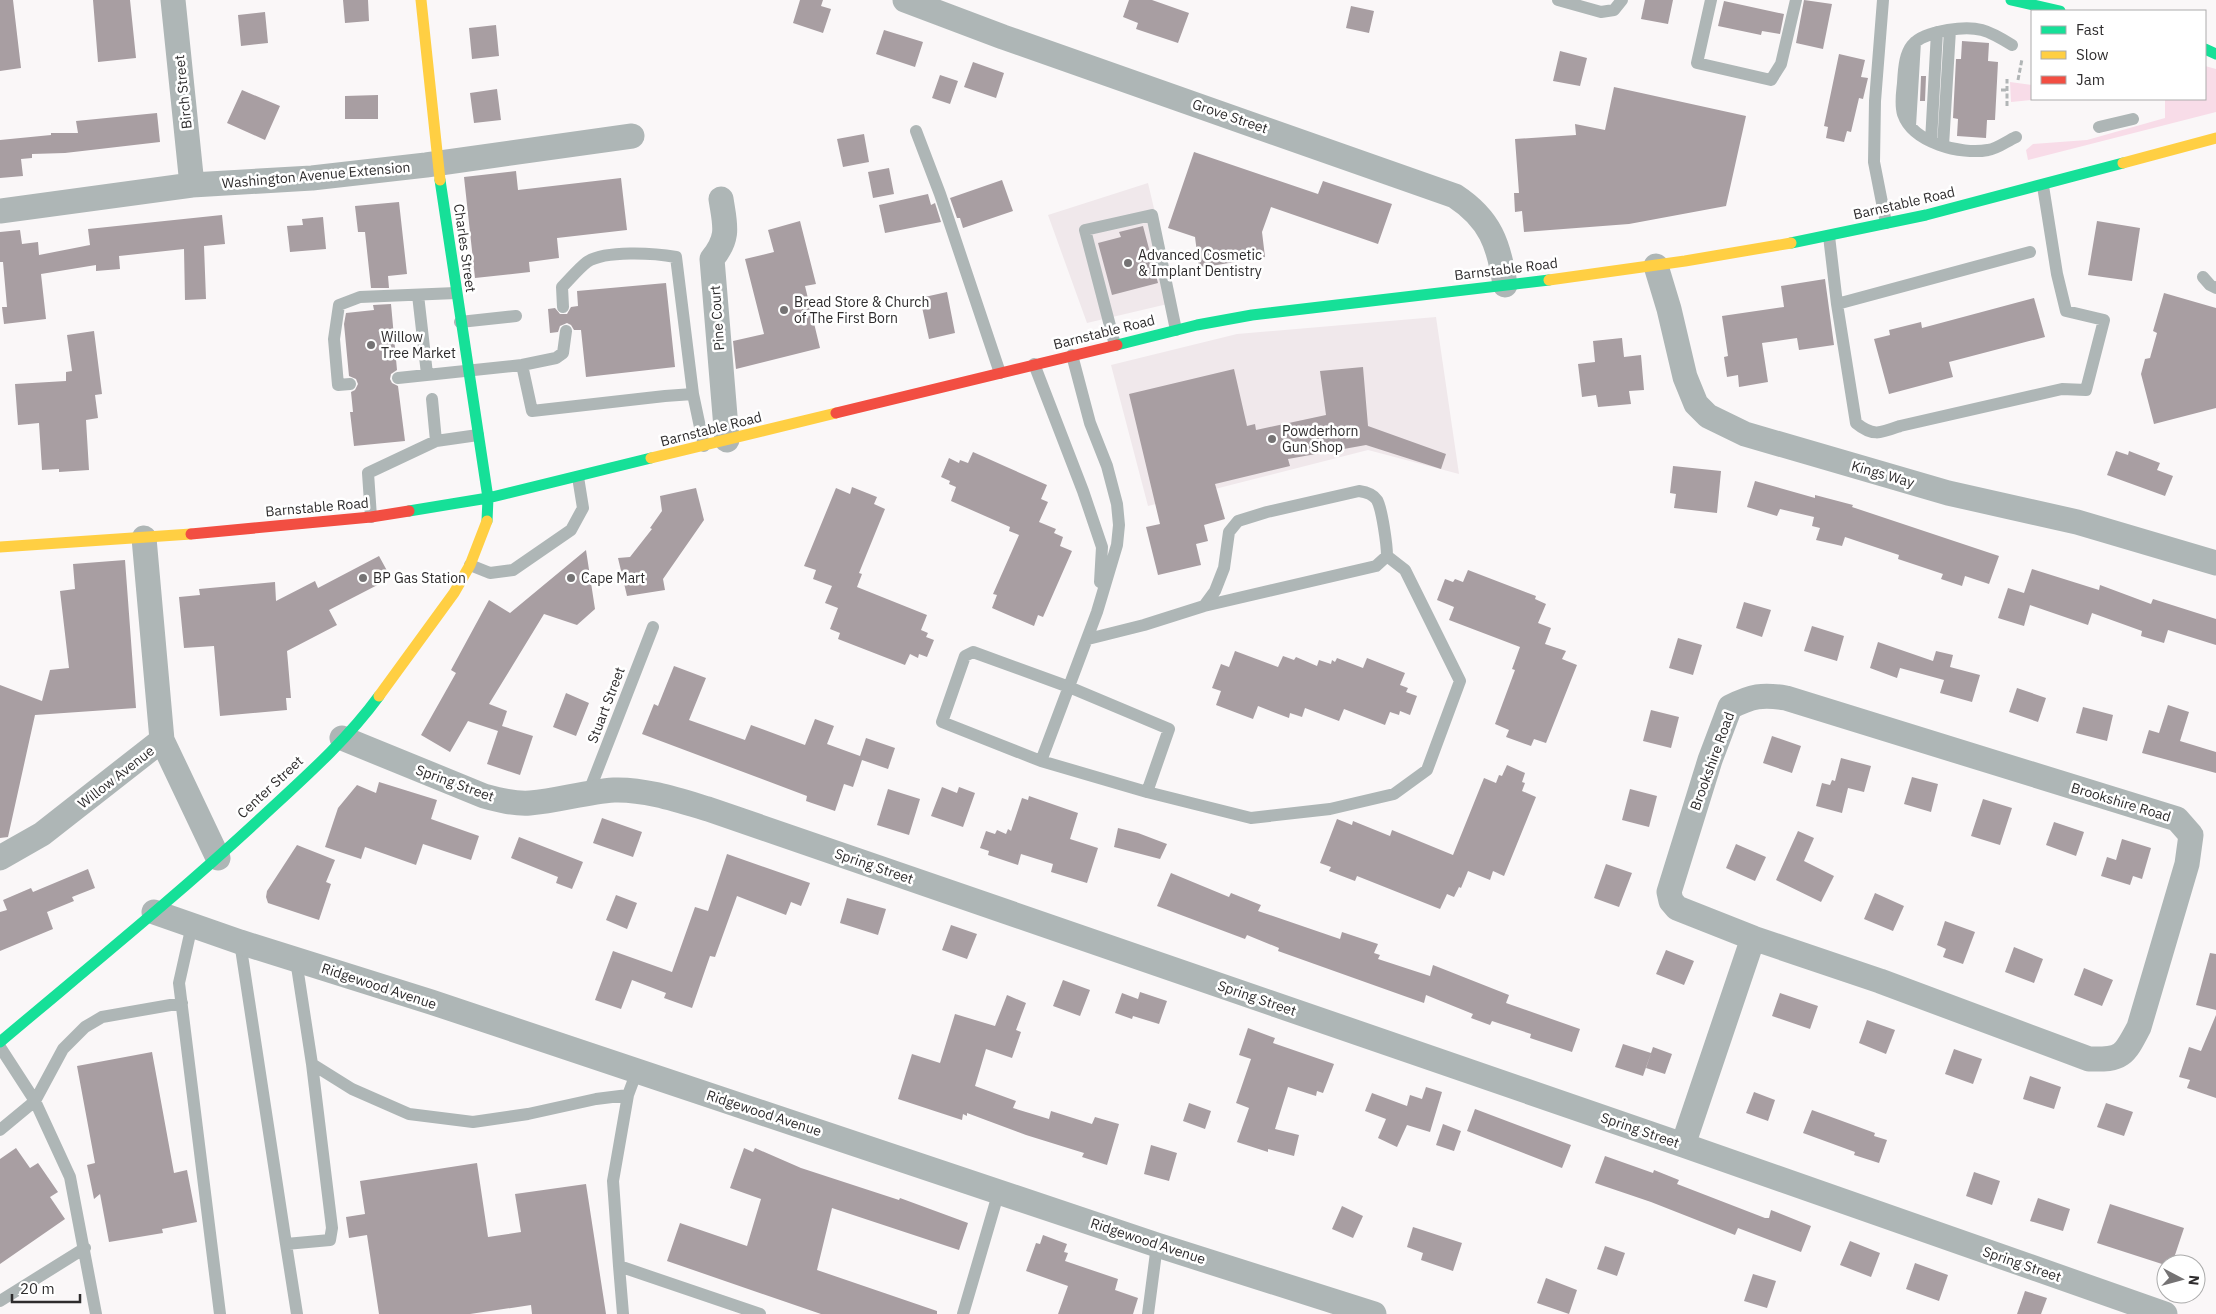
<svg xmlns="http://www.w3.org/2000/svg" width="2216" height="1314" viewBox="0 0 2216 1314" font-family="'IBM Plex Sans',sans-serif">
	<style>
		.built { fill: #f0e8eb }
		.green { fill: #f8dce8 }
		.building { fill: #a89ea2 }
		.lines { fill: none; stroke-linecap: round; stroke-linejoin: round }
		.path { stroke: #b1b5b6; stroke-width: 3; stroke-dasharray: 5 2.5; stroke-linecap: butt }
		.lane { stroke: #aeb6b6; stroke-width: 12 }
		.street { stroke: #aeb6b6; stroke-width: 25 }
		.fast { stroke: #16e098; stroke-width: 11 }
		.slow { stroke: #ffcf43; stroke-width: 11 }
		.jam { stroke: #f24e42; stroke-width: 11 }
		.poi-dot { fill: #757374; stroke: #fff; stroke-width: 2 }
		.labels { text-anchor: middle; stroke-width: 5; stroke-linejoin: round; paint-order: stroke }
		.street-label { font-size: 14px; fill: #2e2c2d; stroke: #fff }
		.poi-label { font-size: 14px; fill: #2e2c2d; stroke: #fff; text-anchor: start }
	</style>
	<rect width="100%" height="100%" fill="#faf7f8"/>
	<path class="built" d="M1148,183L1176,302L1087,323L1048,215Z
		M1436,317L1459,474L1368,450L1148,506L1111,365L1237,334Z"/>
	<path class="green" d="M2205,66L2216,69V112L2028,160L2026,150L2033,144L2087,140L2165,118V99H2205Z
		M2010,82L2032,85V99H2042L2011,102Z"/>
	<path class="building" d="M0,0H13L21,68L0,71Z
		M93,0H130L136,58L98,62Z
		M343,0H368L369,21L345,23Z
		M800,0H823L821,6L831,9L823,33L793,23Z
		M1129,0H1152L1189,13L1178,43L1136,29L1138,23L1123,17Z
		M1645,0H1673L1668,24L1641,19Z
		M1804,0L1832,4L1823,49L1796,43Z
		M1724,1L1784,14L1780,34L1762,31L1761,35L1718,26Z
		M1351,6L1374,11L1369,33L1346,28Z
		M265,12L268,43L241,46L238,15Z
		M496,25L499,56L472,59L469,28Z
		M884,30L923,42L915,67L876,54Z
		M1962,41L1989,43L1988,61L1998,62L1995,120H1987L1986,138L1957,136L1958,119L1953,118L1956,59H1961Z
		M1560,51L1587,58L1580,86L1553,81Z
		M1839,54L1865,60L1861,77L1868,78L1863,99L1859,98L1851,132L1847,131L1844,142L1826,138L1828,127L1824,126Z
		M973,62L1004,73L996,98L964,87Z
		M940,75L958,81L950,104L932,98Z
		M1921,76H1926L1925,101H1920Z
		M1614,87L1746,116L1726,206L1629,224L1524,232L1522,211L1515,212L1514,193H1519L1515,139L1576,135L1575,124L1605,130Z
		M497,89L501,120L474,123L470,93Z
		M242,90L280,106L265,140L227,123Z
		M378,95V119H345V96Z
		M157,113L160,142L65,153L32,154V158L21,159L23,176L0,178V140L51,135V133H78L76,121Z
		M864,134L869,162L843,167L837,139Z
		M1194,152L1318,194L1323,181L1392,204L1378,244L1271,207L1262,232L1265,257L1199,268L1195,237L1168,228Z
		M889,168L894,194L873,198L868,172Z
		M516,171L518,190L621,178L627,230L557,238L559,258L529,262L530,272L475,278L464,177Z
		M1002,180L1013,211L963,228L960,218H957L950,198Z
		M928,194L931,205L935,203L941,222L885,233L879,205Z
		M399,202L407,274L388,276L389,288H371L365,232H358L355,206Z
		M222,215L225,244L204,246L206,299L185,300L184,249L119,256L120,269L96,271V265L41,274L46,319L4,324L2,307H7L3,262H0V232L20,230L22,244L38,242L39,255L90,245L88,229Z
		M323,217L326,249L290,252L287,226L303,225L302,219Z
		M800,221L816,284L805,286L820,348L736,369L733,341L764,334L745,259L774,252L768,230Z
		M2097,221L2140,228L2132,281L2088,275Z
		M1143,226L1158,283L1112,295L1098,243L1121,237L1119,232Z
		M1825,279L1834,345L1799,350L1797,338L1762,343L1768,382L1739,387L1738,375L1727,377L1724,357L1728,356L1722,316L1784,307L1781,286Z
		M666,283L675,367L586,377L581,330H574L571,325L567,323L560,326L558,332L550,333L548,309L555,308L560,314H567L571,307L578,306L577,291Z
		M947,292L955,333L929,339L920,298Z
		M2164,293L2216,308V408L2154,424L2141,374L2145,359L2150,358L2157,333L2153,331Z
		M2034,298L2045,337L1949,362L1953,377L1889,394L1874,339L1890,335L1889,330L1921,322L1922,328Z
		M391,304L397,370L391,374L390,379L392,383L398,386L405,441L354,446L350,412H353L351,392L355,390L358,384L356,379L349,376L344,324L346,313L374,310L373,305Z
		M94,331L102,394L95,395L98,418L86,420L89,470L59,472V469L42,470L39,423L18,425L15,384L66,381V372L72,371L67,335Z
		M1622,338L1624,357L1641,355L1644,390L1629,391L1631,404L1598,407L1596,395L1582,397L1578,364L1595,362L1593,341Z
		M1363,367L1368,426L1446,454L1441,469L1366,445L1288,459L1290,466L1215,484L1225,519L1204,525L1208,541L1196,544L1201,565L1158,575L1146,527L1160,524L1129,394L1234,369L1247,426L1255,424L1256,430L1326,415L1320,371Z
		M2116,451L2128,455L2129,451L2160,463L2157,470L2173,476L2165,496L2107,475Z
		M973,452L1047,485L1041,499L1048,502L1039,522L1056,529L1054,533L1063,537L1060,546L1072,551L1043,617L1038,615L1034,626L992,608L997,595L993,594L1019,535L1009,531L1010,527L951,501L956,487L949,484L950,481L941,477L949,458L959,463L960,460L968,463Z
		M1673,466L1721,471L1717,513L1674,508L1676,494L1670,493Z
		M1755,481L1815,498V495L1853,505L1852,507L1999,556L1989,584L1965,576L1962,586L1941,579L1943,574L1898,559L1899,555L1845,537L1842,546L1816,540L1820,528L1812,526L1814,517L1780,509L1777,516L1747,507Z
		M852,487L877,497L874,504L885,509L859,573L862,574L857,587L927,615L921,630L928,633L926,637L934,640L927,657L919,654L918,658L910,654L905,665L838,639L840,633L830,629L838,608L825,603L832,586L813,579L816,570L804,566L836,488L850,494Z
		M696,488L704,520L663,579L665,590L627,596L618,558L630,557L652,529L650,528L662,511L660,496Z
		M586,550L595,609L577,625L544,614L489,704L507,711L502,726L533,736L520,775L487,764L498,731L468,721L450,752L421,735L456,673L451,670L489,600L510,613Z
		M379,556L391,578L329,610L337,625L287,651L291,698H286L287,710L220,716L214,646L184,648L179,597L200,595L199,589L275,582L276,601L315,581L318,588Z
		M125,560L136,708L35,715L8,837L0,838V685L42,701L50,670L69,668L60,591L75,589L73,564Z
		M2032,569L2099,590L2100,585L2151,604L2153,599L2216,619V645L2168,630L2164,643L2141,636L2142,631L2092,613L2088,625L2030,605L2024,626L1998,618L2008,588L2024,593Z
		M1468,570L1536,596L1535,599L1546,604L1538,623L1551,628L1545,644L1566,651L1562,659L1577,665L1546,743L1534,739L1531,746L1506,737L1509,730L1495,724L1515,670L1512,669L1520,647L1449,620L1454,607L1437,600L1445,579L1453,582L1455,579L1463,582Z
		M1744,602L1771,610L1762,637L1736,628Z
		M1812,626L1844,636L1837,661L1804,651Z
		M1678,638L1702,645L1693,675L1669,668Z
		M1878,642L1933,661L1936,651L1953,655L1950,667L1980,675L1972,702L1940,693L1944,680L1900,668L1897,678L1870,668Z
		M1235,651L1278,667L1283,656L1294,660L1296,657L1317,666L1319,660L1331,664L1332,660L1335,662L1337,658L1363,668L1367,658L1405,673L1400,685L1408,688L1406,692L1417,696L1410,715L1400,711L1399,715L1390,712L1385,725L1344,709L1339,721L1305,708L1302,717L1290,713L1289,718L1258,706L1253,719L1216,705L1221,691L1212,688L1221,664L1229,667Z
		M674,666L706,678L689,720L745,740L751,725L805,745L815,719L834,726L827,744L860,756L866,738L895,748L888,769L862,760L853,787L844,784L835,811L806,801L807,796L642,734L654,704L658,706Z
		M2017,688L2046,698L2038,722L2009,712Z
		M566,693L589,703L576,736L553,727Z
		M2168,705L2189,712L2180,741L2216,752V773L2142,753L2149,730L2159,733Z
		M2083,707L2113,715L2107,741L2076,733Z
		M1651,710L1679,717L1671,748L1643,741Z
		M1772,736L1801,746L1792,773L1763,763Z
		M1841,758L1871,766L1864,792L1848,788L1842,813L1816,806L1822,783L1830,785L1832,780L1835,781Z
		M1507,765L1525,773L1522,782L1525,783L1522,791L1536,797L1504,876L1493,871L1490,880L1468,871L1461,888L1459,887L1454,897L1447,894L1440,909L1357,876L1355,881L1329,871L1331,867L1320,863L1337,819L1352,825L1353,821L1390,836L1392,830L1453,855L1484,778L1496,783L1499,775L1502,776Z
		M1912,777L1938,784L1931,812L1904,804Z
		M379,782L437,800L431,819L479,836L471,860L423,844L416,865L365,847L361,859L325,847L338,808L357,785L376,793Z
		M942,787L957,793L959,787L975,793L963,827L931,816Z
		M888,789L920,799L909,835L877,825Z
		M1630,789L1657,796L1649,827L1622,820Z
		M1029,796L1078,813L1070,839L1098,848L1087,883L1051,872L1053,864L1021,854L1018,865L988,855L989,851L980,848L986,831L995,834L997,830L1006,834L1008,829L1011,831L1022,798L1028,800Z
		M1983,799L2012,808L2000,845L1971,836Z
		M602,818L642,832L633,857L593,843Z
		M2054,822L2084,832L2076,856L2046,845Z
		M1118,828L1138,833L1167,844L1160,859L1114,847Z
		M1798,831L1814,838L1804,861L1834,876L1821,902L1776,880Z
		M519,837L583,862L572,889L556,883L558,877L511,858Z
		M2122,839L2151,848L2142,879L2133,876L2130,885L2101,876L2107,857L2116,860Z
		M1736,844L1766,857L1755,881L1726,868Z
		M297,845L335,860L326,882L331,884L319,920L268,903L266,897L267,891Z
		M727,854L810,883L801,906L791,902L786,915L737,896L715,957L710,956L692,1008L664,998L666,993L632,980L621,1009L595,1000L613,951L672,972L695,907L708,911Z
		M1606,864L1632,873L1619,907L1594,898Z
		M88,869L95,888L72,897L74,901L47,912L53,929L0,951V912L7,910L3,900L31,888L33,892Z
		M1171,873L1229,897L1231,893L1261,905L1258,911L1340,939L1342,932L1378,944L1374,953L1380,955L1378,959L1430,976L1433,965L1509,995L1506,1003L1580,1029L1572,1052L1530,1038L1531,1034L1492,1021L1490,1025L1471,1018L1473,1014L1426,995L1424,1003L1393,992L1278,951L1279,948L1247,935L1245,939L1157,906Z
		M1875,893L1904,906L1893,931L1864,919Z
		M616,895L637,903L627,929L606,920Z
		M847,898L886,909L878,935L840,923Z
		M1945,921L1975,932L1963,964L1943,957L1946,949L1937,945Z
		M951,925L977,934L967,959L942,950Z
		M2014,947L2043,959L2034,983L2005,972Z
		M1666,950L1694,961L1684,985L1656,974Z
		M2210,953L2216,954V1010L2196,1005Z
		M2084,968L2113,980L2102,1006L2074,995Z
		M1063,980L1090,990L1080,1016L1053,1006Z
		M1140,992L1167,1001L1159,1024L1133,1016L1132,1019L1115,1013L1122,993L1138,999Z
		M1780,993L1818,1006L1810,1029L1772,1016Z
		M1007,995L1026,1003L1016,1030L1021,1032L1012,1058L986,1049L975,1086L1016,1101L1013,1108L1049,1119L1051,1111L1092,1124L1095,1117L1119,1124L1107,1165L1082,1157L1084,1153L1026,1135L967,1113V1116L963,1114L962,1120L898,1099L912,1054L940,1063L955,1014L995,1026Z
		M2216,1015V1098L2187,1088L2190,1080L2179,1077L2189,1047L2201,1051Z
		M1867,1020L1895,1030L1886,1054L1859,1043Z
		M1248,1028L1275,1038L1273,1043L1334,1064L1323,1093L1317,1091L1316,1096L1288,1087L1275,1129L1299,1135L1294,1156L1268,1149V1152L1237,1142L1249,1108L1236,1103L1251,1059L1239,1055Z
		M1623,1044L1651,1053L1643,1076L1615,1067Z
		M1653,1047L1672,1054L1665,1074L1646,1068Z
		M1954,1049L1982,1059L1973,1084L1945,1074Z
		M152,1052L174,1173L187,1170L197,1222L162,1229L163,1233L109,1242L100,1194L94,1199L87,1165L95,1163L77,1066Z
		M2030,1076L2061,1087L2054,1109L2023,1099Z
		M1426,1087L1442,1092L1430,1132L1407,1125L1397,1147L1378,1138L1386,1119L1365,1111L1372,1093L1407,1106L1410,1095L1422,1099Z
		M1754,1092L1775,1100L1768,1121L1746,1113Z
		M1189,1103L1211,1111L1205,1129L1183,1121Z
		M2106,1103L2133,1112L2124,1136L2097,1127Z
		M1475,1109L1571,1145L1562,1168L1467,1131Z
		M1812,1110L1875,1133L1874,1136L1887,1140L1879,1163L1854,1155L1855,1152L1803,1133Z
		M1443,1124L1461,1131L1454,1151L1436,1145Z
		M1151,1145L1177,1153L1169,1181L1144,1174Z
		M16,1148L30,1168L38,1163L58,1192L50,1197L65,1219L0,1264V1159Z
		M744,1148L753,1152L755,1148L801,1168L899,1200L900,1198L968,1223L959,1250L832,1208L817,1270L937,1311V1314H821L667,1261L680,1223L747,1246L761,1199L730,1188Z
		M1605,1156L1653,1173L1654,1170L1679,1180L1677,1184L1765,1218H1769L1771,1210L1811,1226L1801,1252L1738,1228L1735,1235L1651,1202L1595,1183Z
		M477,1163L488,1237L521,1232L515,1194L586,1184L606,1314H532L531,1305L470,1314H379L367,1235L349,1238L346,1217L365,1214L360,1181Z
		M1974,1172L2000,1181L1992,1205L1966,1196Z
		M2038,1198L2070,1209L2063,1231L2030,1221Z
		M2110,1204L2184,1228L2172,1264H2162L2097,1243Z
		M1342,1206L1363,1216L1353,1238L1332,1229Z
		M1413,1227L1462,1243L1453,1271L1421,1260L1423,1253L1407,1247Z
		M1043,1235L1067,1244L1064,1252L1068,1253L1065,1261L1118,1279L1115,1290L1138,1298L1133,1314H1058L1068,1286L1026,1271L1036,1243L1040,1244Z
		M1850,1241L1880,1253L1871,1277L1840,1265Z
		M1605,1246L1625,1253L1617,1276L1597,1269Z
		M1915,1263L1948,1275L1939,1301L1906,1289Z
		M1753,1274L1776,1281L1767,1308L1744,1301Z
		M1546,1278L1577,1290L1569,1314L1537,1303Z
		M2025,1291L2047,1298L2041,1314H2017Z"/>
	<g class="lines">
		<path class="path" d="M2018,80L2022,59
			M2001,90H2007
			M2007,106V79"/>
		<path class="lane" d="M1558,0L1601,12L1614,10L1622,0
			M1711,0L1697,63L1771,80L1781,64L1796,0
			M1883,0L1875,101L1874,162L1886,223
			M2012,45C1988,30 1977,25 1948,30C1910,37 1905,46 1903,83C1902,93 1900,104 1903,114C1913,143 1961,155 1988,150C1997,149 2007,141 2016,137
			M1910,126L1915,42
			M2099,127L2133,119
			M916,131L940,194L1000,373
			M1931,141L1937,32
			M1943,146L1950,30
			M1829,236L1837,304
			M2030,252L1837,304L1856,423C1873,437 1881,433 1900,426L2062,389L2086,390L2104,320L2066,311L2057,274L2043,186
			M2203,277L2210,285L2216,288
			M418,295L427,374
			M563,307L562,287C570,279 578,269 587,262C605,250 654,253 676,257L693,394L704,446
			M460,322L516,316
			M1115,345L1085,230L1152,215L1176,330
			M1034,364L1083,491L1102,547L1100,582
			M522,365L532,411L665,396L693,394
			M398,378L522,365L556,358L563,353L566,331
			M350,384L338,385L334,339L339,305L360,297L456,293
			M432,399L436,441
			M371,517L368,473L436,441L478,435
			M470,565L490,573L513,570L571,530L583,508L578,477
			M1088,639L1144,625L1204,606L1376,566L1387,556C1387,545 1382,509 1377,500C1373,494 1366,492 1359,491L1267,512L1238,521L1229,532L1224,568L1215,591L1204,606
			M1041,761L1097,612L1117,545L1119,525L1117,504L1107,466L1090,423L1072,355
			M1147,792L1169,729L1069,687L973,652L965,656L942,722L1041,761L1147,792L1251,818L1330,809L1394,794L1427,770L1460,681L1405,570L1387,556
			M588,794L653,627
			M192,925L179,983L220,1314
			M240,942L286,1244
			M296,960L312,1064
			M0,1047L35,1101L70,1177L96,1314
			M0,1130L35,1101L63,1049L85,1027L102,1017L182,1003
			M619,1266L613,1181L628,1095
			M0,1301L85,1248
			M297,1314L286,1244L330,1240L332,1228L312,1064L352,1089L409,1114L473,1122L528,1114L596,1099L628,1095L637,1071
			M623,1314L619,1266L760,1314
			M963,1314L999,1191
			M1148,1314L1157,1245"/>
		<path class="street" d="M173,0L192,185
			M905,0L1003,37L1455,196C1490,219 1499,244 1505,285
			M721,199C725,225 730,237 712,259L727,440
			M0,211L192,185L312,178L426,165L632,136
			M1656,266L1669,309L1685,377L1696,404L1708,416L1745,434L1948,493L2077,522L2216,563
			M342,738L484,796C499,800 514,804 530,803C558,801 585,792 614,790C645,789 678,800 708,809L1683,1145L2165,1314
			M162,740L218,858
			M0,858L42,834L162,740L144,538
			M154,912L240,942L431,1002L1157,1245L1374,1314
			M1683,1145L1753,938L1880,981L2089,1059C2122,1060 2124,1056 2139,1027L2187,864L2191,835L2177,819L1786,698C1762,694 1752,696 1730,707L1710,760L1669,892L1671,901L1677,908L1753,938"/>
		<path class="fast" d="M2011,0L2060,11
			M2205,49L2216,54
			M440,180L488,498L487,521
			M1791,243L1926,215L2123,163
			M1117,345L1197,325L1252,315L1549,280
			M409,511L488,498L651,458
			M0,1042C89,967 179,894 264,815C304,778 347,740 379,696"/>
		<path class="slow" d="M421,0L440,180
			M2123,163L2216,138
			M1549,280L1685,261L1791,243
			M651,458L836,413
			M0,547L191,534
			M379,696L454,593L470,565L487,521"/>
		<path class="jam" d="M836,413L1117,345
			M191,534L371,517L409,511"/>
	</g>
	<g class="poi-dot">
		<circle cx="1128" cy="263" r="5"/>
		<circle cx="784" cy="310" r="5"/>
		<circle cx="371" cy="345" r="5"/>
		<circle cx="1272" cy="439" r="5"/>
		<circle cx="363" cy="578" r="5"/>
		<circle cx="571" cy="578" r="5"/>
	</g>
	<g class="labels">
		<g class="street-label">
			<text transform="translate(183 92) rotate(-96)" y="5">Birch Street</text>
			<text transform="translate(1230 116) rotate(19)" y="5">Grove Street</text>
			<text transform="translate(316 175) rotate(-5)" y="5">Washington Avenue Extension</text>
			<text transform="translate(1904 203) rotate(-13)" y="5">Barnstable Road</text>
			<text transform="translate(465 248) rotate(82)" y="5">Charles Street</text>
			<text transform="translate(1506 269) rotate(-7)" y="5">Barnstable Road</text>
			<text transform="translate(717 318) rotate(-94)" y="5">Pine Court</text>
			<text transform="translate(1104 332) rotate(-14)" y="5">Barnstable Road</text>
			<text transform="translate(711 429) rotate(-14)" y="5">Barnstable Road</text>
			<text transform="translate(1883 474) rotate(16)" y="5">Kings Way</text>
			<text transform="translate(317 507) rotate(-5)" y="5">Barnstable Road</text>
			<text transform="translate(606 705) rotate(-69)" y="5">Stuart Street</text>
			<text transform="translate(1712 761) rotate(-70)" y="5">Brookshire Road</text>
			<text transform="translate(116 777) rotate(-38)" y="5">Willow Avenue</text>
			<text transform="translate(455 783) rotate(20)" y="5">Spring Street</text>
			<text transform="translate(270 787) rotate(-43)" y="5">Center Street</text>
			<text transform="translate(2121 802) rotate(17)" y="5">Brookshire Road</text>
			<text transform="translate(874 866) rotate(19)" y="5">Spring Street</text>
			<text transform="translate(379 986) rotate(18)" y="5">Ridgewood Avenue</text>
			<text transform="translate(1257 998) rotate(19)" y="5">Spring Street</text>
			<text transform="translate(764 1113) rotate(18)" y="5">Ridgewood Avenue</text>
			<text transform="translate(1640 1130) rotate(19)" y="5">Spring Street</text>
			<text transform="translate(1148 1241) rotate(18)" y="5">Ridgewood Avenue</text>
			<text transform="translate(2022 1264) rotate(19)" y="5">Spring Street</text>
		</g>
		<g class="poi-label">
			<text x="1138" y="260">Advanced Cosmetic<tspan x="1138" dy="16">&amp; Implant Dentistry</tspan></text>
			<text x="794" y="307">Bread Store &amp; Church<tspan x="794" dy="16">of The First Born</tspan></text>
			<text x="381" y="342">Willow<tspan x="381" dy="16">Tree Market</tspan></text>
			<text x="1282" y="436">Powderhorn<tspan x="1282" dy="16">Gun Shop</tspan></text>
			<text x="373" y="583">BP Gas Station</text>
			<text x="581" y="583">Cape Mart</text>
		</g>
	</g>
	<rect x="2031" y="10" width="175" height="90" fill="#ffffff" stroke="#ababab"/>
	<rect x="2041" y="26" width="25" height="8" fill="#16e098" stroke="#ababab"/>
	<text x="2076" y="35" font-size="15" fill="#2e2c2d">Fast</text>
	<rect x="2041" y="51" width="25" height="8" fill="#ffcf43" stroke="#ababab"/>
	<text x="2076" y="60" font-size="15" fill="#2e2c2d">Slow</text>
	<rect x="2041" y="76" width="25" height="8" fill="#f24e42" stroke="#ababab"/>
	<text x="2076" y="85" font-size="15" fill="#2e2c2d">Jam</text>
	<g transform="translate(2181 1279) rotate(96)"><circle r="24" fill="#ffffff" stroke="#ababab"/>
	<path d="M0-4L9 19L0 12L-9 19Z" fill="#757374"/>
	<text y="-8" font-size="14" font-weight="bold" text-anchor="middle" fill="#2e2c2d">N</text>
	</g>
	<path d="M12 1294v8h68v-8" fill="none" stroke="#2e2c2d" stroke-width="2.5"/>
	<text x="20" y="1294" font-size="15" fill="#2e2c2d" stroke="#ffffff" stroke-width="4" paint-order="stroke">20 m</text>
</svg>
